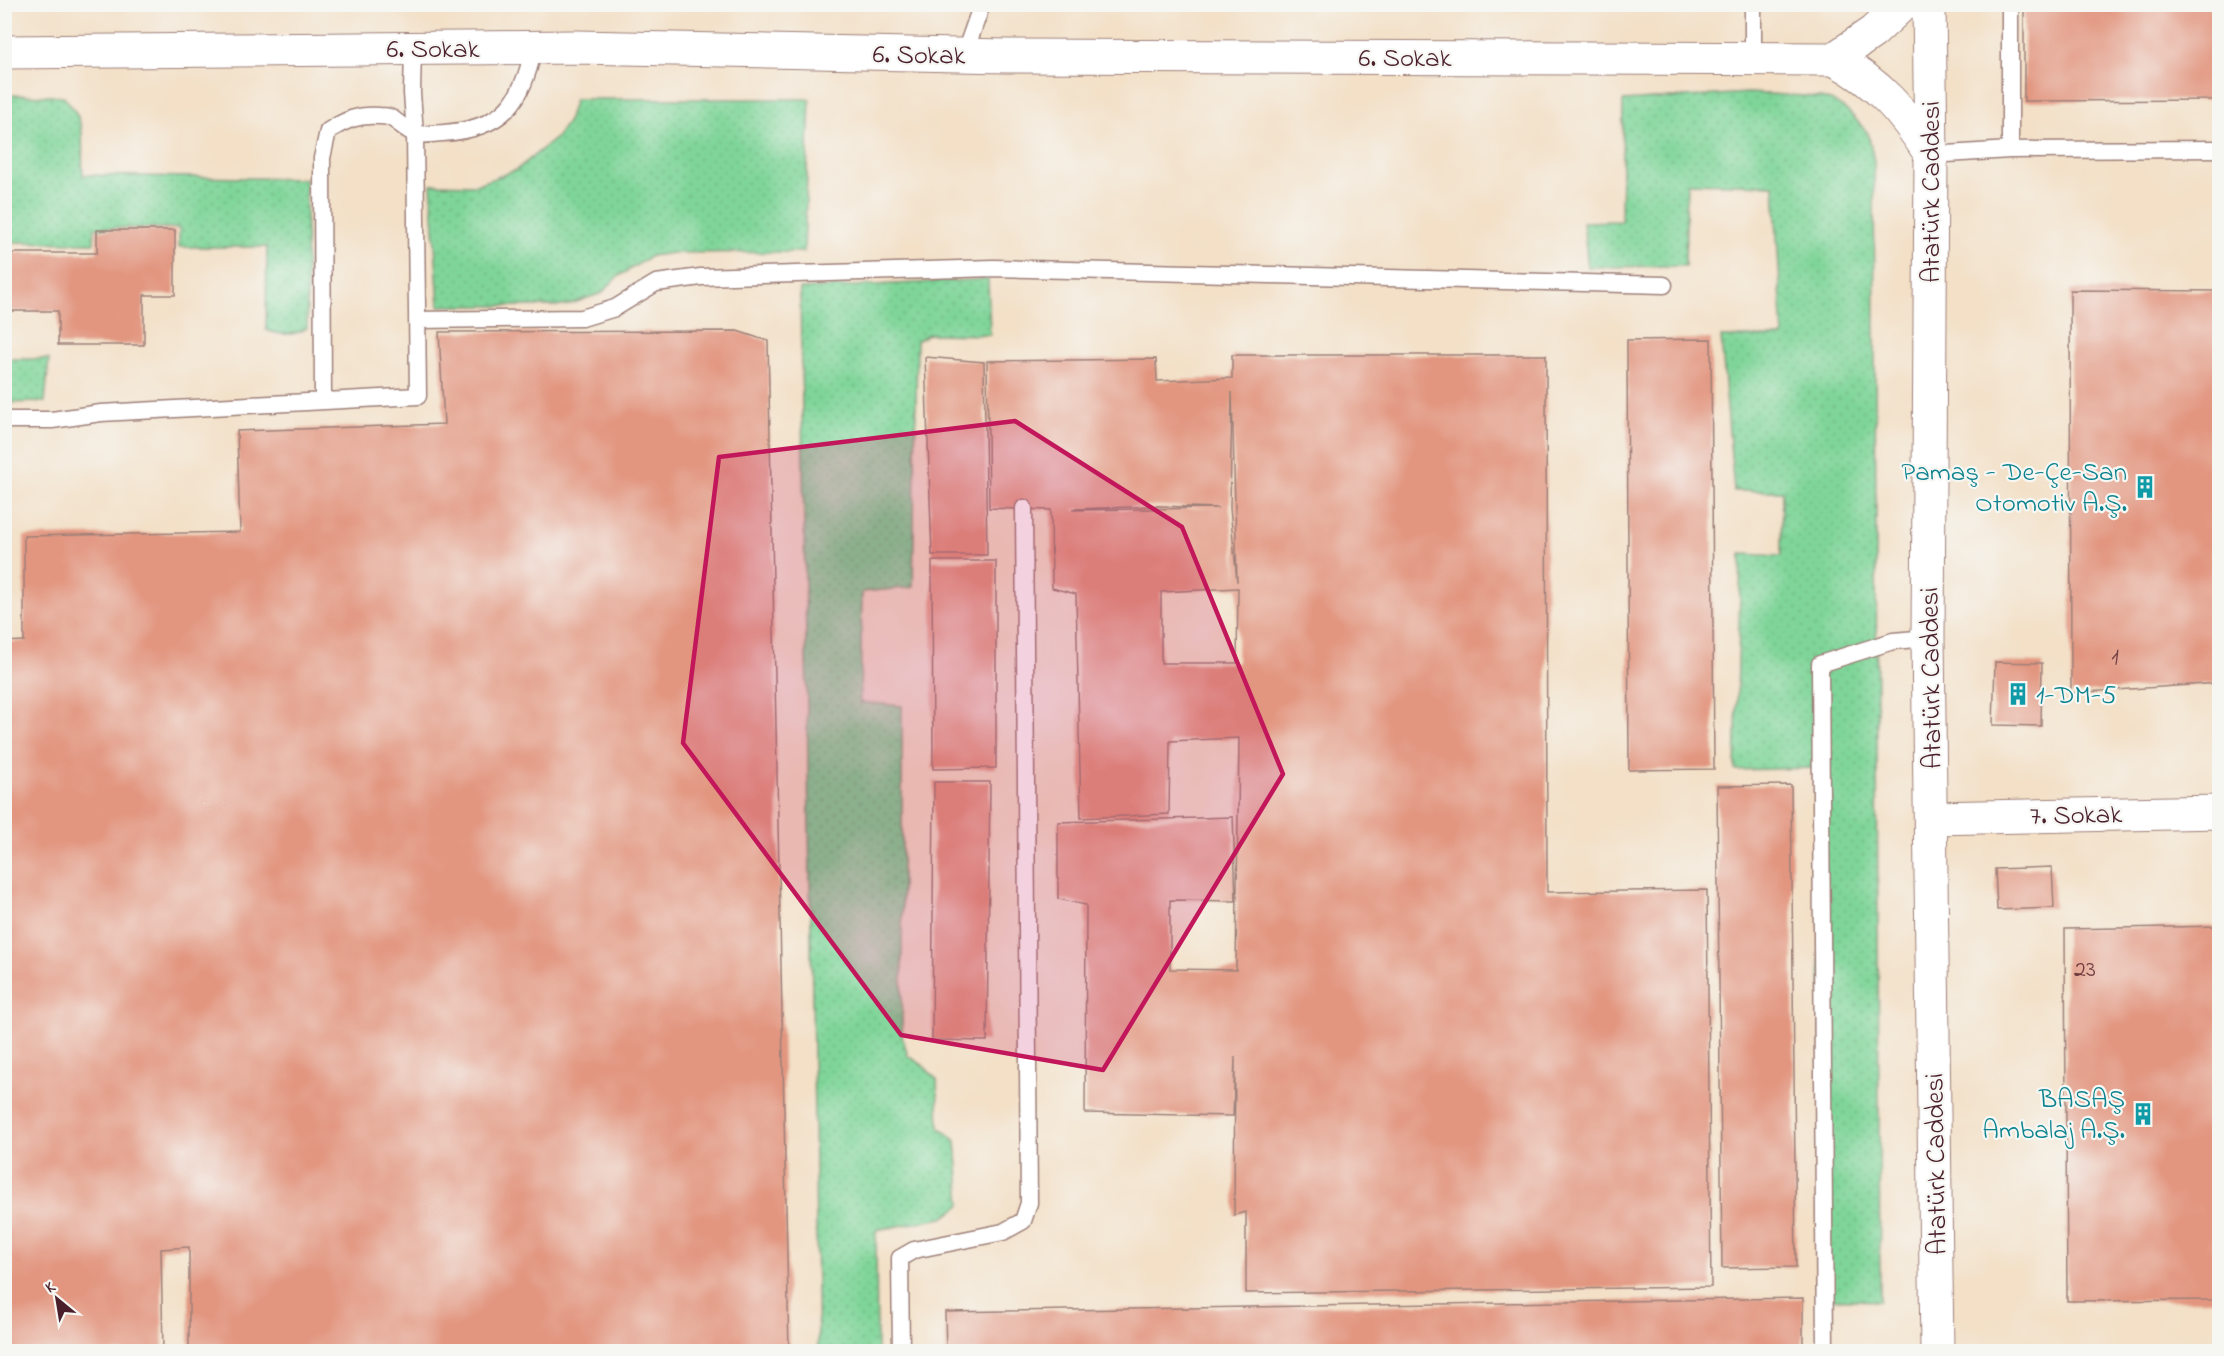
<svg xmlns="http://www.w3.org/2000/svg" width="2224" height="1356" viewBox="0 0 2224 1356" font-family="'Indie Flower',sans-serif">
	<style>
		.grass { fill: url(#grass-dots); stroke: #647a62; stroke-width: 1.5 }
		.building { fill: #e29680; fill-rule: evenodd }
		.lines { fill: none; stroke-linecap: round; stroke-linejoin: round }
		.service-casing { stroke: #9e8079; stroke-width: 19 }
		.minor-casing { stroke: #9e8079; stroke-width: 35 }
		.tertiary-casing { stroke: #9e8079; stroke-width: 35 }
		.service { stroke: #fff; stroke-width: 16 }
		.minor { stroke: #fff; stroke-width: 33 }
		.tertiary { stroke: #fff; stroke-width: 33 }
		.marked { fill: #c2185b; fill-opacity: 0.2; stroke: #c2185b; stroke-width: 4.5; stroke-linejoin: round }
		.labels { text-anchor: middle; stroke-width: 4.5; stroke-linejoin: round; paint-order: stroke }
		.number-label { font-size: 24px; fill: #703d40 }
		.street-label { font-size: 27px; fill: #4a1f2b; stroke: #f6f6f2 }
		.culture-label { font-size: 27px; fill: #0d838f; stroke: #f6f6f2; text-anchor: end }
	</style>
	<defs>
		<pattern id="grass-dots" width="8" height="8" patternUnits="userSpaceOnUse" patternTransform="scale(1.5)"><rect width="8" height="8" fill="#7fd599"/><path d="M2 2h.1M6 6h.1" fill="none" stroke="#6fb684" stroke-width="1.8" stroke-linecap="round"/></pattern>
	</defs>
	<rect width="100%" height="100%" fill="#f6f6f2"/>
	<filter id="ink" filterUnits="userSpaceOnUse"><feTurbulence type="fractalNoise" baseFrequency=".0167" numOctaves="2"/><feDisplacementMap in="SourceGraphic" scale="12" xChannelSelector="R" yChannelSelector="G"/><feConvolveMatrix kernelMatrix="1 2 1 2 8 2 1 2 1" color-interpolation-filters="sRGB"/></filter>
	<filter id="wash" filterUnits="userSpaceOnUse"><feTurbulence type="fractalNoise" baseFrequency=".008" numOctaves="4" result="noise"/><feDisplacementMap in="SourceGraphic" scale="24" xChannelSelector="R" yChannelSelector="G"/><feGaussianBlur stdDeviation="1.35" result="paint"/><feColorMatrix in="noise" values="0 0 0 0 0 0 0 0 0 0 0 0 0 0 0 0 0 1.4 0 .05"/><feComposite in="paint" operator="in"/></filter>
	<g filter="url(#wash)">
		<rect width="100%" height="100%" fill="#f3e0c7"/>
		<path class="grass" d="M1748,93L1806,96L1831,100L1849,112L1868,133L1874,161L1880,1301L1826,1299L1817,768L1735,770L1741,554L1781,556L1782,491H1734L1721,337H1783L1774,185L1687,183L1685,266L1588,267L1583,222L1621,221L1623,101Z
			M5,95L63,96C90,124 80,141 83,175L306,179L307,328C292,337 281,335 266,330L267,247H179V228H95L94,243L5,242Z
			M575,99H810L804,252L673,253L651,256L616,278L602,293L565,306H439L431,184L476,185L516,170L556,138L568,121Z
			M988,279L990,335L928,334L917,341L913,587L862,592L860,702L902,706V1036L908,1056L923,1065L937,1080L939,1127L956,1141L961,1205L943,1218L876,1230L877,1351H818L800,289Z
			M4,359H49L45,402L5,403Z"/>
		<g id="blocks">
			<path class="building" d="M2024,4H2220V100L2024,101Z
				M97,230H175V295H144V345H58V311H4V253H97Z
				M2070,290L2220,291V683L2071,693Z
				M737,331L768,341L789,1352H189V1247L161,1249L163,1352H4V642L24,641V536L240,532L237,431L444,424L439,332Z
				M1711,339L1714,769L1629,770L1627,340Z
				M1232,355H1546L1547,892L1707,890L1711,1287L1246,1293V1212L1234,1215L1235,1057L1233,1116L1085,1113L1086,905L1058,899V822L1233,817L1236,901L1170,900V969L1236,970L1239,738L1170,741L1169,814L1081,818L1076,594L1052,588L1051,510L989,508L987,361L1156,359L1157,381L1232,378ZM1232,392L1237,582L1230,508ZM1158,506L1218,508L1073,510V509ZM1238,588L1237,663H1161V592Z
				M925,357L984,362L987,555H932Z
				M932,561H996V768L933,769Z
				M1995,662L2042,663L2041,726L1993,725Z
				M934,782H990L987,1041L932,1040Z
				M1791,785L1796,1267L1722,1268L1717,786Z
				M2052,867L2054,908L1997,910L1995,869Z
				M2220,926V1300L2067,1301L2065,929Z
				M1803,1298V1352H946L945,1312Z"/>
		</g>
	</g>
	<g filter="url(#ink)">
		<use href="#blocks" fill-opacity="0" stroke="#9e8079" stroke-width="1.5"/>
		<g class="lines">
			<g class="service-casing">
				<path id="service" d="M1753,4V57
					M2010,4V150
					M964,55L982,4
					M1931,155L2010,150L2220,149
					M417,320L582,318L615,308L656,283L701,277L993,268L1664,285
					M323,401L322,158L328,131C346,120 358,114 380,116C385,116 388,116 393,119C399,123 408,132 416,134C424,136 435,133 443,133C503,129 522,103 534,47
					M4,420H52L101,413L418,396L415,134L412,93L413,48
					M901,1352L900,1258L914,1250L1003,1232L1023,1221L1029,1203L1024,508
					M1825,1352L1820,664L1893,641L1928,638"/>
			</g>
			<g class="minor-casing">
				<path id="minor" d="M1903,4L1873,32L1834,59C1879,83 1904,112 1931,155
					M4,52L576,47L1007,56L1834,59
					M1932,818L2220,812"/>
			</g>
			<g class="tertiary-casing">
				<path id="tertiary" d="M1929,4L1931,155L1928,638L1937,1352"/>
			</g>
			<use href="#service" class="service"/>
			<use href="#minor" class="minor"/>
			<use href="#tertiary" class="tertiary"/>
		</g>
	</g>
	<path class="marked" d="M1015,421L1182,527L1283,774L1103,1070L901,1035L683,743L719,457Z"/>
	<defs>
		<g id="building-bare" transform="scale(1.8)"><path d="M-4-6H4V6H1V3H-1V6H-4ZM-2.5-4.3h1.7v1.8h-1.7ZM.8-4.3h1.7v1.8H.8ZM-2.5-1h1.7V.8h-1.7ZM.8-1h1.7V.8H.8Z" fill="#0f9aa8" stroke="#f6f6f2" stroke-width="2.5" paint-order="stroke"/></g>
	</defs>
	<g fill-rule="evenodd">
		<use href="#building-bare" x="2145" y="487"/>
		<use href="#building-bare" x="2018" y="694"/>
		<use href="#building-bare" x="2143" y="1114"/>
	</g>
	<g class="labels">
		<g class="number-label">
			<text x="2115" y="664">1</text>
			<text x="2085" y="976">23</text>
		</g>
		<g class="street-label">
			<text x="433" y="57">6. Sokak</text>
			<text transform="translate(919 54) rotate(1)" y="9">6. Sokak</text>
			<text x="1405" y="66">6. Sokak</text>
			<text transform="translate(1930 192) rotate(-90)" y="9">Atatürk Caddesi</text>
			<text transform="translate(1930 678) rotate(-91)" y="9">Atatürk Caddesi</text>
			<text transform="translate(2076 814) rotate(-1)" y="9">7. Sokak</text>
			<text transform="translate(1935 1164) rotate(-91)" y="9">Atatürk Caddesi</text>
		</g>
		<g class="culture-label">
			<text x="2127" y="480">Pamaş - De-Çe-San<tspan x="2127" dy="31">Otomotiv A.Ş.</tspan></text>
			<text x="2036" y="703" text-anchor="start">1-DM-5</text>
			<text x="2125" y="1107">BASAŞ<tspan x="2125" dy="31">Ambalaj A.Ş.</tspan></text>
		</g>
	</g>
	<rect width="2224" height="1356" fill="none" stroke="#f6f6f2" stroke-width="24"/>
	<g transform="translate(57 1299) rotate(330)" stroke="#f6f6f2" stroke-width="4.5" paint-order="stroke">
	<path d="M0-4.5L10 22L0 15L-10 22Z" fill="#4a1f2b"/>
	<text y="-9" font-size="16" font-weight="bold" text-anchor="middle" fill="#4a1f2b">K</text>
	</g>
</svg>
